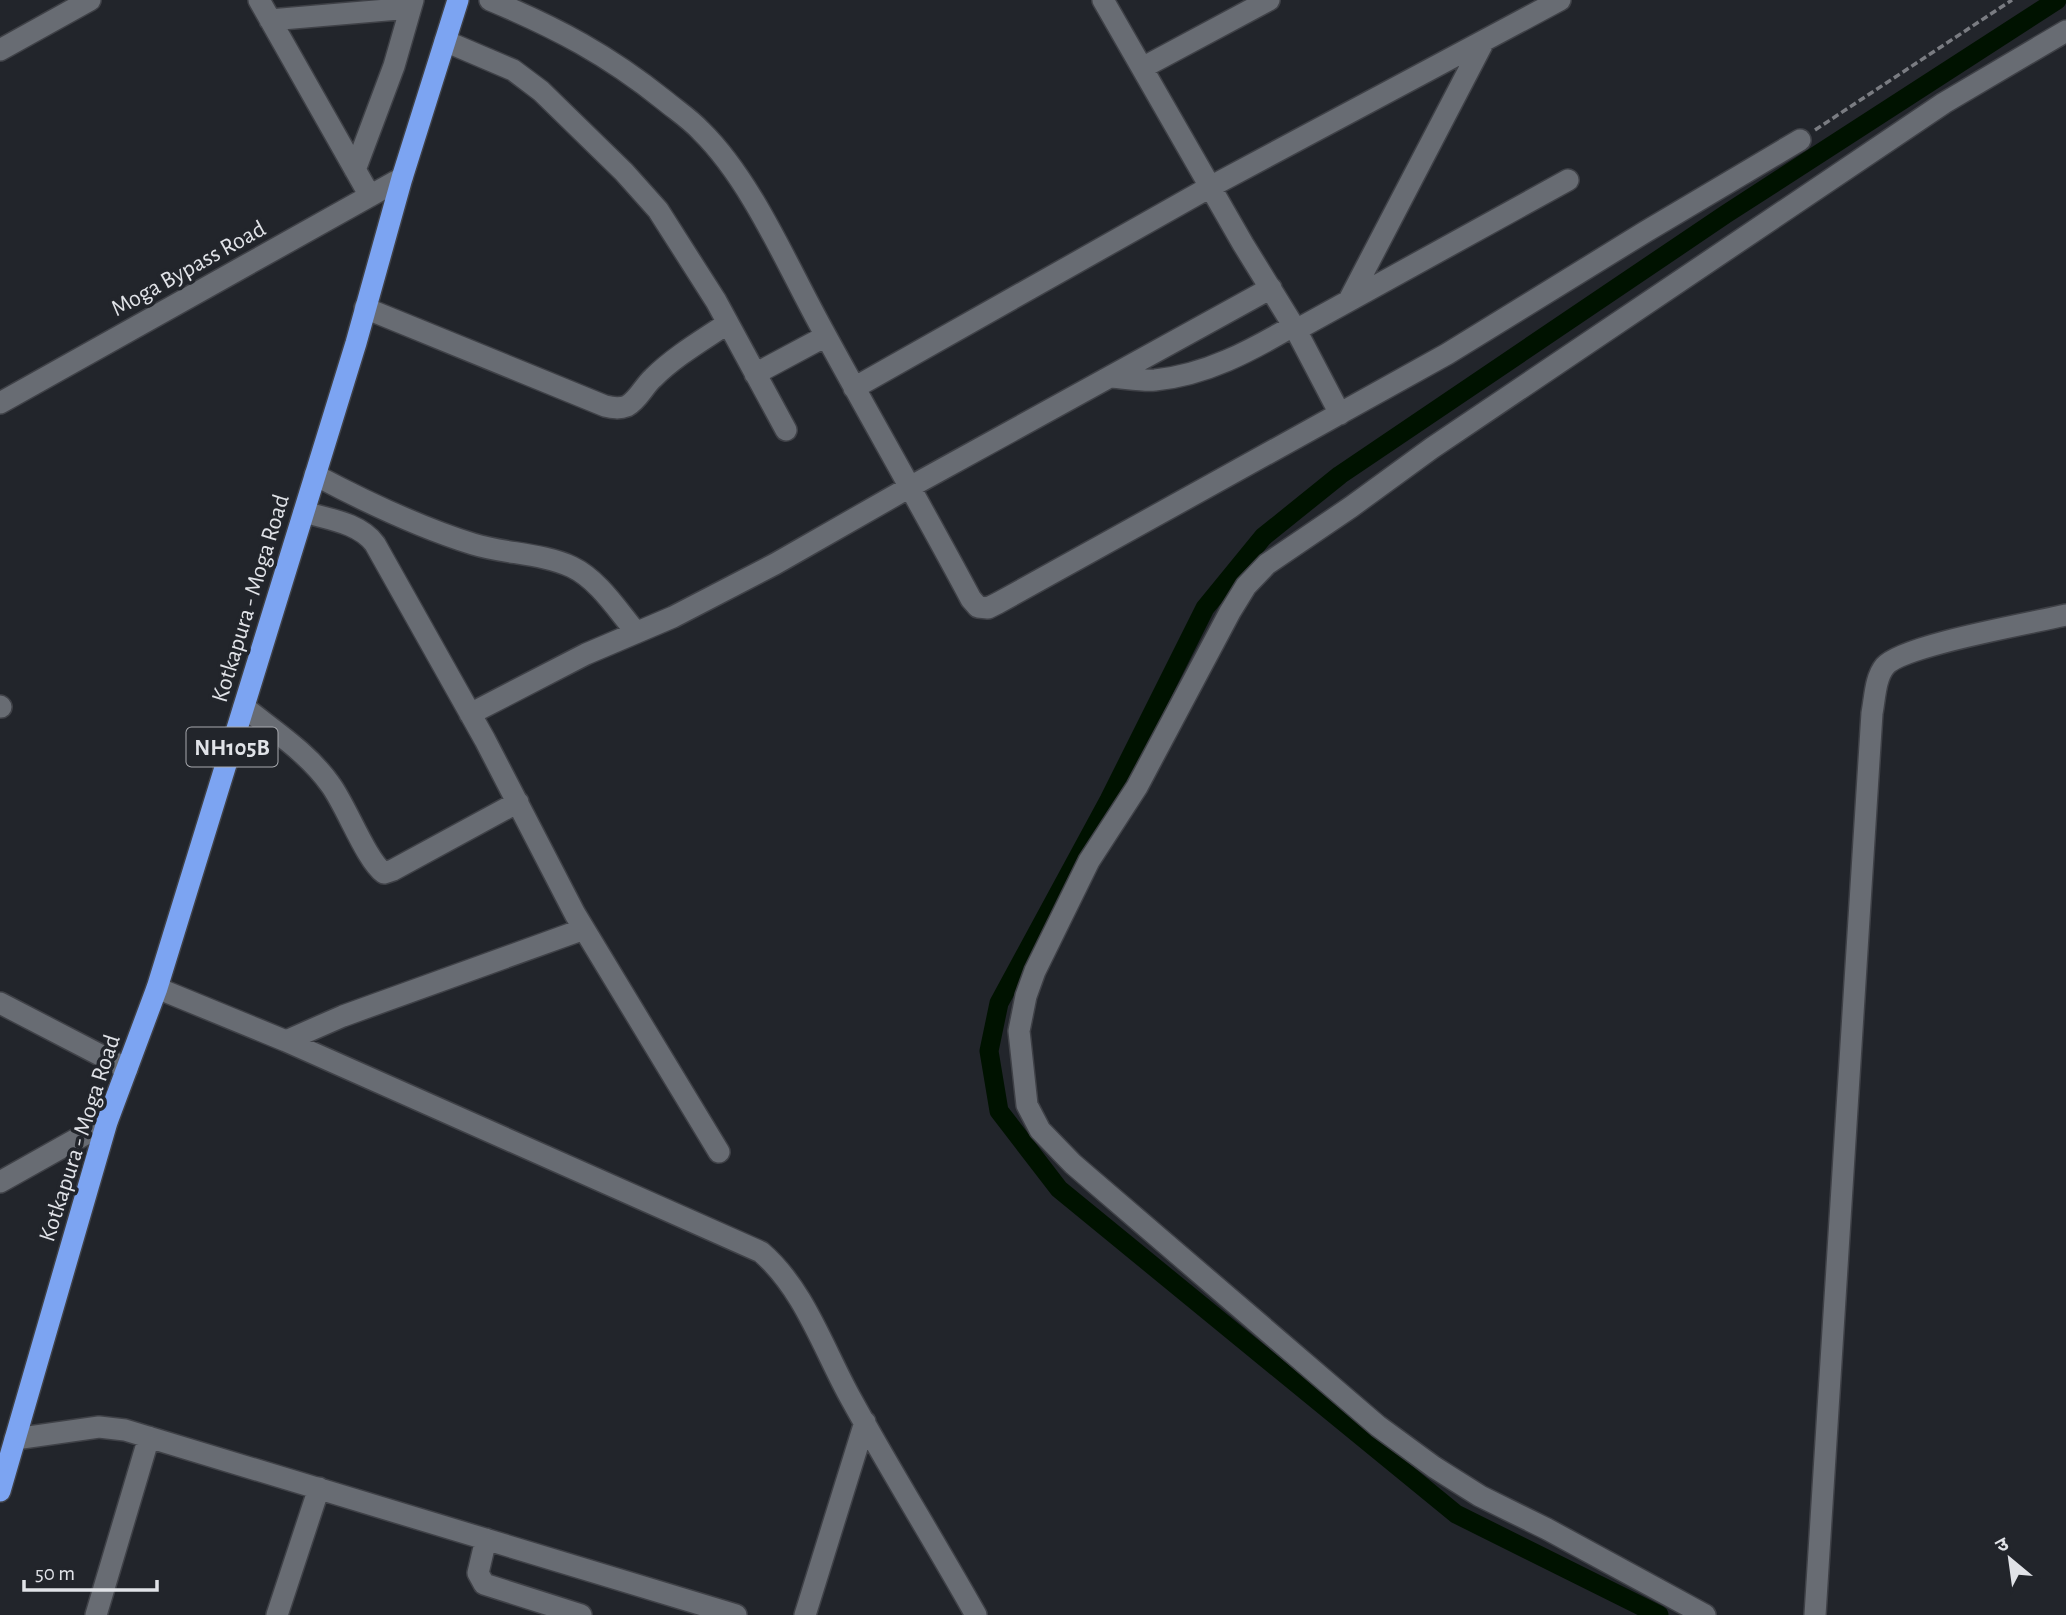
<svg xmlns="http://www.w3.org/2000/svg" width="2066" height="1615" viewBox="0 0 2066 1615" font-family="'Alegreya Sans','Noto Sans Devanagari',sans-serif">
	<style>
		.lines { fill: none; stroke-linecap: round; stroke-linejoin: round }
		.canal { stroke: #001200; stroke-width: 19 }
		.minor-casing { stroke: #3f4147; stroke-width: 24 }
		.highway-casing { stroke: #3f4147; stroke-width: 24 }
		.path { stroke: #7a7c82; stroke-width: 3.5; stroke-dasharray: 7 3.5; stroke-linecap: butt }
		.minor { stroke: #686c73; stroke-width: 21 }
		.highway { stroke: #7ca4f2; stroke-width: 21 }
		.labels { text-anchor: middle; stroke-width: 7; stroke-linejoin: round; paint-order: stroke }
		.shield { fill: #22252b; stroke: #a8aaaf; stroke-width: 2 }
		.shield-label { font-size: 23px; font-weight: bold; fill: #e1e3e8 }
		.street-label { font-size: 24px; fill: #e1e3e8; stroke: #22252b }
	</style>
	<rect width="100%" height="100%" fill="#22252b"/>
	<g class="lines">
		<path class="canal" d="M1659,1615L1456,1514L1059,1189L999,1111L989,1051L999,1003L1109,800L1205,608L1263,537L1340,475L1726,214L2057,0"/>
		<g class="minor-casing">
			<path id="minor" d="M259,0L370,196
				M490,0C557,28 608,55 664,100C676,110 690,119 701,131C751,180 786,263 820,325C870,417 922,507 971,599L978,607L988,608L998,603L1447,354L1645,232L1800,140
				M1103,0L1243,244L1296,330L1340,414
				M270,20L410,8
				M445,41L513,70L541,91L624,172L658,210L716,301L786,430
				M0,50L90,0
				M1142,68L1269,0
				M355,170L394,66L413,0
				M1349,300L1484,41
				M365,308L605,406C613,408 619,409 627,406C638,400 644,386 653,378C675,356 703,340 728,323
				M1296,330L1568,180
				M755,374L826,336
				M1111,377C1126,378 1141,381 1155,380C1206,375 1250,351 1293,326
				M854,388L1210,187L1560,0
				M0,403L402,178
				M315,475C366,502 418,527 473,544C505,554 542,553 572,567C599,580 618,611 636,632
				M304,512C328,519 360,523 375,544L485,740L575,914L719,1152
				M0,706L1,707
				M244,707C274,731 308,753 330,784C346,805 366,860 384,873L393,870L518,802
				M470,714L586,654L673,617L775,564L908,488L1271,288
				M157,988L286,1041L761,1252C804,1289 823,1348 850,1397C890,1470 935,1542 976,1615
				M0,1003L127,1069
				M286,1041L343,1016L584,929
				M0,1182L107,1122
				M15,1439L99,1427L125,1430L736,1615
				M486,1539L478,1573L484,1584L581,1615
				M96,1615L149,1437
				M277,1615L319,1488
				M805,1615L865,1422
				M1705,1615L1547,1529L1480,1496L1434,1467L1378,1426L1073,1164L1040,1130L1027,1105L1019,1031L1026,996L1035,971L1089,861L1137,787L1230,612L1246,586L1267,564L1351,507L1432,448L1944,103L2066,31
				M1815,1615L1872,713C1875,698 1875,678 1885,666C1903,645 2033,623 2066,615"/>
		</g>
		<g class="highway-casing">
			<path id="highway" d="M0,1491L107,1122L157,988L356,343L402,178L458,0"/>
		</g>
		<path class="path" d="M1815,130L2012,0"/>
		<use href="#minor" class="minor"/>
		<use href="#highway" class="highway"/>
	</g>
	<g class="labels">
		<rect class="shield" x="186.5" y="727.5" width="91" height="39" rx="5"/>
		<g class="shield-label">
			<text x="232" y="755">NH105B</text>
		</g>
		<g class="street-label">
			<text transform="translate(188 268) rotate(-29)" y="8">Moga Bypass Road</text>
			<text transform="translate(250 598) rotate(-73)" y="8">Kotkapura - Moga Road</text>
			<text transform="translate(79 1138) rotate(-72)" y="8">Kotkapura - Moga Road</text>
		</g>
	</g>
	<g transform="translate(2010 1559) rotate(331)" stroke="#22252b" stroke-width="5" paint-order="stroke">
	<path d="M0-5L12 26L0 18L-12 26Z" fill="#e1e3e8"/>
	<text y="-10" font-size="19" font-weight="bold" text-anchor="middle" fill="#e1e3e8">उ</text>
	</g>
	<path d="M24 1580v10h133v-10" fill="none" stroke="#e1e3e8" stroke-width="3.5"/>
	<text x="35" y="1580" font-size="21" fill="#e1e3e8" stroke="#22252b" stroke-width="5" paint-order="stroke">50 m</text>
</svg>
